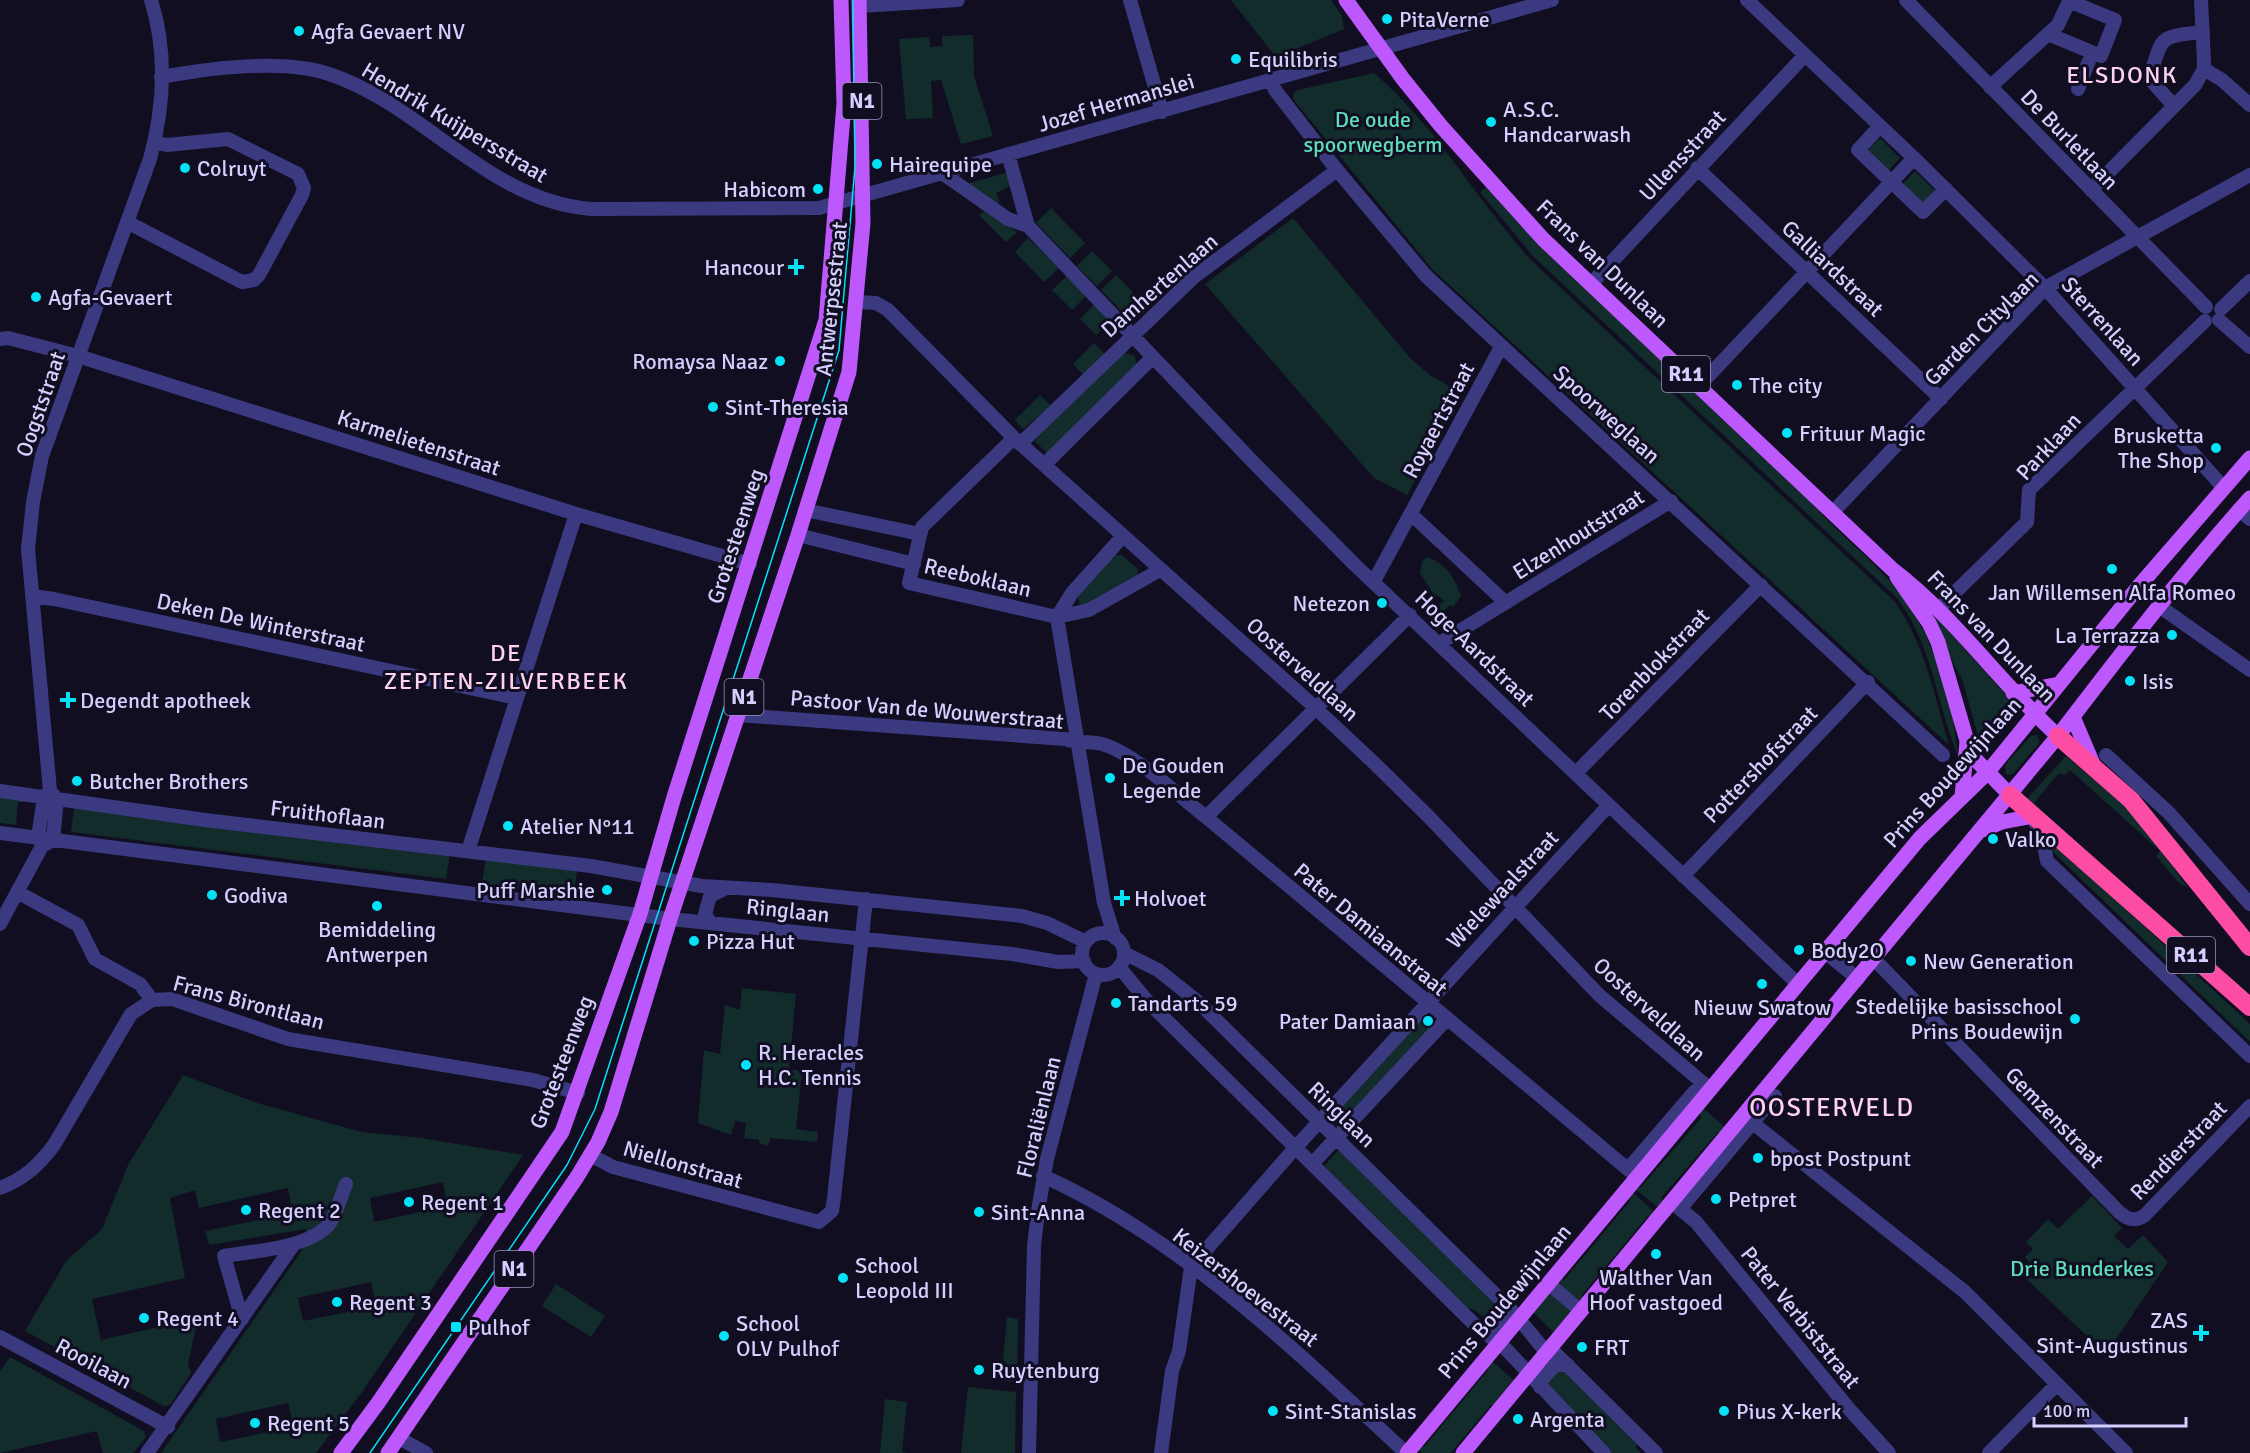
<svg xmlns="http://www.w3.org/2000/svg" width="2250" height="1453" viewBox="0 0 2250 1453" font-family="Signika,sans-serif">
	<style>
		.green { fill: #112c2a; fill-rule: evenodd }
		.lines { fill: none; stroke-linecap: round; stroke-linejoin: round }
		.minor { stroke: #3b3a80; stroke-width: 14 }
		.major { stroke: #bc58fc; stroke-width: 15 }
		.highway { stroke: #fc4ca4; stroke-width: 18 }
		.tram { stroke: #04e2f5; stroke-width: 1.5 }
		.poi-dot { fill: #04e2f5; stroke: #110e22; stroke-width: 2 }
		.labels { text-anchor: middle; stroke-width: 6; stroke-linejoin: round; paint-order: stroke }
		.shield { fill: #110e22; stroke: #9a95bc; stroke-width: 1.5 }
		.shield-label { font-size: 21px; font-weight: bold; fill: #d4cffe }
		.poi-label { font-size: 22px; fill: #d4cffe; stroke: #110e22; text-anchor: start }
		.street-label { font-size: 22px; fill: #d4cffe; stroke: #110e22 }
		.park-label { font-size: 22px; fill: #5dddbb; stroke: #110e22 }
		.neighbourhood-label { font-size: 24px; letter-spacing: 1.5px; fill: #fed1ef; stroke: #110e22 }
		.quarter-label { font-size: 26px; letter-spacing: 1.5px; fill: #fed1ef; stroke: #110e22 }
	</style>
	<rect width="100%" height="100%" fill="#110e22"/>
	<path class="green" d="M1231,0H1331L1342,16L1344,29L1276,57Z
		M973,35L974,76L993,136L961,144L941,80L931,81L933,118L906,119L899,39L929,37L930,47L942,46V36Z
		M1374,73C1435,125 1476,199 1530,259L1894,601C1925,643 1934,695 1949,745L1432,269L1293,99L1294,92L1298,90Z
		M1880,138L1900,158L1887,172L1866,152Z
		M1915,171L1936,192L1922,205L1902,185Z
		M1006,173L1010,186L996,193L1000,202L994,205L966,184Z
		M1486,187L1538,244L1807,497C1830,527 1860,549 1885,576C1931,625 1952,691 1958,756C1936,703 1933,645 1897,598L1533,256L1480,192Z
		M1051,208L1085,243L1070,258L1036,223Z
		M986,210L1017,232L1006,242L979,215Z
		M1293,218L1411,359L1430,375L1462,393L1407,495L1374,478L1205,284Z
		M1028,238L1059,268L1044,282L1015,252Z
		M1092,251L1112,271L1097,286L1077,266Z
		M1068,275L1087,295L1072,310L1052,290Z
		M1116,275L1146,306L1133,318L1126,316L1101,290Z
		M1095,303L1111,321L1096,335L1080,319Z
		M1094,343L1105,354L1083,375L1073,364Z
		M1124,353L1134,355L1137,365L1047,453L1035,441L1037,437Z
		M1040,395L1051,406L1023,429L1015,420Z
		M1115,555H1122L1138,569L1137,576L1086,605L1079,604L1078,596Z
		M1426,557C1446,563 1454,576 1461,596L1453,607L1450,605L1438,617L1433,612L1444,600L1433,593L1420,573L1422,562Z
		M1934,615L2016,706V711L1982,750L1962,679L1953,663Z
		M2037,735L2040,742L2013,774L2006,775L2005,765L2031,736Z
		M2066,756L2119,801L2128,805L2188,888L2179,883L2156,856L2160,851L2070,770L2065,775L2059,773L2034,803L2081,847L2025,801Z
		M0,796L27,797L25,802H18L16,825L0,823Z
		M74,808L425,853H450L446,879L71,832Z
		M2056,845L2250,1024V1042L2049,848Z
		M486,857L570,868L577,872L573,898L532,895L529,890L482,884Z
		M742,988L796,994L789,1069L802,1071L796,1129L818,1132L817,1142L771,1138L768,1146L759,1143V1140L744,1138L746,1123L735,1121L731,1135L698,1123L704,1050L720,1054L725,1005L740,1010Z
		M1429,1015L1435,1022L1342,1127L1331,1117L1424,1016Z
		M183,1075L257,1103L362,1132L422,1138L523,1155L362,1392L316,1453H161L305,1246L306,1229L209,1245L205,1231L292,1213L288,1188L199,1208L195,1190L170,1198L185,1278L92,1299L101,1340L198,1318L188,1364L191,1373L170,1405L164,1406L25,1331L66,1261L102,1229L128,1165ZM443,1182L447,1206L374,1222L370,1198ZM371,1282L376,1306L303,1321L298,1298ZM288,1403L294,1427L220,1442L216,1419Z
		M1702,1107L1727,1129L1722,1134L1718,1132L1661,1198L1664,1205L1660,1209L1634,1188L1636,1185L1640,1188L1702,1117L1698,1112Z
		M1340,1148L1498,1305L1500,1313L1492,1323L1474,1310L1464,1307L1324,1166Z
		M1632,1192L1656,1213L1652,1218L1648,1216L1582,1295L1585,1298L1579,1300L1560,1286L1561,1278L1564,1280L1630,1201L1627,1198Z
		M2092,1196L2122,1228L2114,1236L2128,1249L2143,1235L2168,1262L2106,1354L2021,1274L2031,1264L2025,1257L2033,1249L2026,1242L2048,1219L2058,1229Z
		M556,1284L605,1316L591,1337L542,1306Z
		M1550,1290L1574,1312L1555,1334L1532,1311Z
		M1007,1317L1018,1319L1017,1382L1004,1381L1006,1362L1003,1360Z
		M10,1357L144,1431L146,1437L133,1453H103L97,1431L0,1453V1372Z
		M1492,1361L1515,1381L1495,1407L1491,1405L1451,1453H1422L1417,1449L1420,1445L1424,1447L1488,1370L1486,1368Z
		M1566,1371L1639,1443L1635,1447L1641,1453H1611L1548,1390L1546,1383L1554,1372Z
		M968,1387L1016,1392L1015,1453H961Z
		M885,1399L907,1402L902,1452L908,1453H880Z"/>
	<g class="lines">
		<path class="minor" d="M1130,0L1162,112
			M1747,0L1914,158L2045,288L2223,487
			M1906,0L2206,307
			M2069,1L2115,20L2101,56L2048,34L2058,25Z
			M859,6L958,0
			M2204,69L2222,80L2250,105
			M161,77C210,68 281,58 329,74C423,105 488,201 591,209L819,208L1552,0
			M1271,78L1275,90L1337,170L1426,276L1943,755
			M1990,87L2048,34
			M2078,89L2092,53
			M2174,106L2149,78C2164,36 2156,37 2203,32
			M1880,126L1858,150L1923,212L1946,189
			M1008,154L1028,226
			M1697,168L1941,399
			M942,173L1008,219L1028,226L1254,463L1355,565L1798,984
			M2091,190L2195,85L2204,69V61L2201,0
			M127,222L242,282L254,280L259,275L302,195L304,188L298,174L228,139L167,145L154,142
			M1591,284L1805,55
			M856,302L876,303L888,310L1014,438L1308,701L1372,761L1428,816L1599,995L1709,1088
			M2221,309L2250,281
			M2219,320L2250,347
			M0,339L8,338L78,356L576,514L750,564
			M1699,386L1914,158
			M1014,438L922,527L909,583L1057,617L1089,610L1160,570
			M1020,444L1194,277L1337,170
			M1044,465L1153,357
			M805,510L920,534
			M2239,510L2250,519
			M1833,512L2045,288L2250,175
			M1411,514L1506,603
			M798,535L914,564
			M1374,581L1501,347
			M32,596L54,599L517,698
			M2159,606L2250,670
			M1939,608L2027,522L2029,490L2205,321
			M1057,617L1104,903L1115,938
			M1057,617L1072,593L1123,536
			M1440,643L1671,501
			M738,715L1065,739C1078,744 1089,741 1102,744C1134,753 1179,796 1206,817L1636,1176
			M2106,755L2169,813L2250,904
			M1576,773L1761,585
			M0,791L205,820L591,866L702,886L772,890L1022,916L1047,923L1086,942
			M1206,817L1410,615
			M2034,820L2042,836L2047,861L2250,1056
			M0,833L670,919L1012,954L1058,962L1084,961
			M38,838L44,797L50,792
			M53,840L57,799L50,791L28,549L33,502L42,456L150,159C164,107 167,51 151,0
			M468,851L576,514
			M1683,876L1868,682
			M17,892L78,925L95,959L140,984L152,1000
			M710,923L705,914L710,896L726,888
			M0,924L42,846L53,840
			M1082 954a21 21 0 1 1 42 0a21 21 0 1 1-42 0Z
			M1825,952L1858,979
			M1124,953L1158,970L1197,1001L1514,1313L1542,1347L1556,1354L1656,1453
			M1874,959L2119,1212C2128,1220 2136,1222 2145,1215L2250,1106
			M1119,967L1148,1002L1477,1327L1503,1346L1604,1453
			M1744,1116L1965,1292L2126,1453
			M590,1155L613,1167L819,1222L832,1211L834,1198L866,899
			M1312,1164L1446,1020
			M1628,1169L1695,1091L1709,1088
			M1043,1176C1181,1238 1297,1352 1406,1453
			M0,1188C24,1179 39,1165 54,1145L131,1014L152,1000L172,999L288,1039L533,1080L578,1093
			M1673,1203L1696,1222L1849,1409L1889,1453
			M1680,1209L1775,1096
			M1549,1284L1581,1311
			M242,1319L224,1256C254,1251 311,1248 330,1223C337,1212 341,1196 346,1184
			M1477,1327L1491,1330L1507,1313V1306
			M0,1337L168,1427
			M1540,1387L1541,1381L1555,1365H1568
			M399,1438L426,1453
			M147,1453L294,1244
			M1029,1453L1034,1246L1038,1211L1047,1159L1096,974
			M1161,1453L1172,1371L1179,1351L1191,1267L1296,1147L1609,805
			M1989,1453L2057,1384"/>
		<path class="major" d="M1346,0L1403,79L1441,126L1543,239L1892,569C1955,617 2000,683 2058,736
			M1897,577L1929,623L1938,642L1967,741L1976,760L2010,795
			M2013,693L2059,684
			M2073,717L2093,764
			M1962,797L1967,741
			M1982,830L2002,822L2033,816
			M341,1453L378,1403L562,1132L640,914L674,797L826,320L844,104L841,0
			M388,1453L577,1177L598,1142L611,1112L670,919L798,535L849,372L863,223L859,0
			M1407,1453L1920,838L1987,773L2139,586L2250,458
			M1463,1453L2058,736C2120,655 2182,574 2250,498"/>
		<path class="highway" d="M2058,736L2131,800L2250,947
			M2010,795L2250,1007"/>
		<path class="tram" d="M370,1453L567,1165L595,1109L839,350L855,167L853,0"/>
	</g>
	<g class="poi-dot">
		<circle cx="1387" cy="19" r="6"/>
		<circle cx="299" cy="31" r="6"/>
		<circle cx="1236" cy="59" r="6"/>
		<circle cx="1491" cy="122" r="6"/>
		<circle cx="877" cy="164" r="6"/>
		<circle cx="185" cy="168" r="6"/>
		<circle cx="818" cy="189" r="6"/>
		<path d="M793 258h6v6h6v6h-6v6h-6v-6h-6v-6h6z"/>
		<circle cx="36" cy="297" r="6"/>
		<circle cx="780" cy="361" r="6"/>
		<circle cx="1737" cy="385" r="6"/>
		<circle cx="713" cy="407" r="6"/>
		<circle cx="1787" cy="433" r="6"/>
		<circle cx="2216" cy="448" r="6"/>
		<circle cx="2112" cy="569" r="6"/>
		<circle cx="1382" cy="603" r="6"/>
		<circle cx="2172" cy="635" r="6"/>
		<circle cx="2130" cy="681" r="6"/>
		<path d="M65 691h6v6h6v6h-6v6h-6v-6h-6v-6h6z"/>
		<circle cx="1110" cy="778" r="6"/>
		<circle cx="77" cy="781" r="6"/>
		<circle cx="508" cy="826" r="6"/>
		<circle cx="1993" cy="839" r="6"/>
		<circle cx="607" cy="890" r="6"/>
		<circle cx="212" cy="895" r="6"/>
		<path d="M1119 889h6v6h6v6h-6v6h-6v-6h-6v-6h6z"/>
		<circle cx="377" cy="906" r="6"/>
		<circle cx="694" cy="941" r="6"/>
		<circle cx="1799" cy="950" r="6"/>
		<circle cx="1911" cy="961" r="6"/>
		<circle cx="1762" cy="984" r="6"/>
		<circle cx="1116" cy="1003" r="6"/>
		<circle cx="2075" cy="1019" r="6"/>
		<circle cx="1428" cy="1021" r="6"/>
		<circle cx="746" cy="1065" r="6"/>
		<circle cx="1758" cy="1158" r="6"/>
		<circle cx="1716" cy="1199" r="6"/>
		<circle cx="409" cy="1202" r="6"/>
		<circle cx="246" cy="1210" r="6"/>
		<circle cx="979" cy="1212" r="6"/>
		<circle cx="1656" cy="1254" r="6"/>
		<circle cx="843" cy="1278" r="6"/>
		<circle cx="337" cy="1302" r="6"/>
		<circle cx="144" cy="1318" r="6"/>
		<rect x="450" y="1321" width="12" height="12" rx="3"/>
		<path d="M2198 1324h6v6h6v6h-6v6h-6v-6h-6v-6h6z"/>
		<circle cx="724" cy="1336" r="6"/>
		<circle cx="1582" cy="1347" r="6"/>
		<circle cx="979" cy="1370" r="6"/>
		<circle cx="1273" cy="1411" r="6"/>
		<circle cx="1724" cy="1411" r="6"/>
		<circle cx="1518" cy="1419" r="6"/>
		<circle cx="255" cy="1423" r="6"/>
	</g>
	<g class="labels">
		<g class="shield">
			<rect x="842.5" y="83" width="39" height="36" rx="4.5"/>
			<rect x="1662" y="356" width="48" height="36" rx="4.5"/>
			<rect x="724.5" y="679" width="39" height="36" rx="4.5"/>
			<rect x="2167" y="937" width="48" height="36" rx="4.5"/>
			<rect x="494.5" y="1251" width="39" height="36" rx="4.5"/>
		</g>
		<g class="shield-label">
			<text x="862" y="108">N1</text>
			<text x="1686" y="381">R11</text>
			<text x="744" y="704">N1</text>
			<text x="2191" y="962">R11</text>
			<text x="514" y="1276">N1</text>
		</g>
		<g class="poi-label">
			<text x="1399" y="27">PitaVerne</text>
			<text x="311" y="39">Agfa Gevaert NV</text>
			<text x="1248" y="67">Equilibris</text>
			<text x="1503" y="117">A.S.C.<tspan x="1503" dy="25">Handcarwash</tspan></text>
			<text x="889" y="172">Hairequipe</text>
			<text x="197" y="176">Colruyt</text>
			<text x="806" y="197" text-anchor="end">Habicom</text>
			<text x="784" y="275" text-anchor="end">Hancour</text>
			<text x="48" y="305">Agfa-Gevaert</text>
			<text x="768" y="369" text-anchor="end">Romaysa Naaz</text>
			<text x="1749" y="393">The city</text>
			<text x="725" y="415">Sint-Theresia</text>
			<text x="1799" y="441">Frituur Magic</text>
			<text x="2204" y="443" text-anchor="end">Brusketta<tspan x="2204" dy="25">The Shop</tspan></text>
			<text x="2112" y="600" text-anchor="middle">Jan Willemsen Alfa Romeo</text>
			<text x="1370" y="611" text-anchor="end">Netezon</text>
			<text x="2160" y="643" text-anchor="end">La Terrazza</text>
			<text x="2142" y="689">Isis</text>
			<text x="80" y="708">Degendt apotheek</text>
			<text x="1122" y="773">De Gouden<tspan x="1122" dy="25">Legende</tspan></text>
			<text x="89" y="789">Butcher Brothers</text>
			<text x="520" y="834">Atelier N°11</text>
			<text x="2005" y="847">Valko</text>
			<text x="595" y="898" text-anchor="end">Puff Marshie</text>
			<text x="224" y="903">Godiva</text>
			<text x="1134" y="906">Holvoet</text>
			<text x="377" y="937" text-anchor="middle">Bemiddeling<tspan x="377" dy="25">Antwerpen</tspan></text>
			<text x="706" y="949">Pizza Hut</text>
			<text x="1811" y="958">Body2O</text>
			<text x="1923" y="969">New Generation</text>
			<text x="1128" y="1011">Tandarts 59</text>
			<text x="2063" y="1014" text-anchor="end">Stedelijke basisschool<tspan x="2063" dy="25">Prins Boudewijn</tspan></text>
			<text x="1762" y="1015" text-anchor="middle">Nieuw Swatow</text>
			<text x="1416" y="1029" text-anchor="end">Pater Damiaan</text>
			<text x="758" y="1060">R. Heracles<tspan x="758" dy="25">H.C. Tennis</tspan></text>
			<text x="1770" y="1166">bpost Postpunt</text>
			<text x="1728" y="1207">Petpret</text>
			<text x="421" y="1210">Regent 1</text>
			<text x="258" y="1218">Regent 2</text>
			<text x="991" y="1220">Sint-Anna</text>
			<text x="855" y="1273">School<tspan x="855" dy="25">Leopold III</tspan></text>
			<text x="1656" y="1285" text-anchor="middle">Walther Van<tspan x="1656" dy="25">Hoof vastgoed</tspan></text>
			<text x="349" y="1310">Regent 3</text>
			<text x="156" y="1326">Regent 4</text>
			<text x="2188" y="1328" text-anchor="end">ZAS<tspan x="2188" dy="25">Sint-Augustinus</tspan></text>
			<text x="736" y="1331">School<tspan x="736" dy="25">OLV Pulhof</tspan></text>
			<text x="468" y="1335">Pulhof</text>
			<text x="1594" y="1355">FRT</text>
			<text x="991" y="1378">Ruytenburg</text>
			<text x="1285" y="1419">Sint-Stanislas</text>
			<text x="1736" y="1419">Pius X-kerk</text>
			<text x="1530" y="1427">Argenta</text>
			<text x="267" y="1431">Regent 5</text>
		</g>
		<g class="street-label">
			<text transform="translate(1116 102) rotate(-16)" y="8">Jozef Hermanslei</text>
			<text transform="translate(455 122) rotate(31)" y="8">Hendrik Kuijpersstraat</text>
			<text transform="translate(2070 139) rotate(46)" y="8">De Burletlaan</text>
			<text transform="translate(1682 155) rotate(-47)" y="8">Ullensstraat</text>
			<text transform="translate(1603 263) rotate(44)" y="8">Frans van Dunlaan</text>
			<text transform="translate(1833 268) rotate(43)" y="8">Galliardstraat</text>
			<text transform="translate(1159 285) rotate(-41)" y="8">Damhertenlaan</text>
			<text transform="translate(831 299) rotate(-84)" y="8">Antwerpsestraat</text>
			<text transform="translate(2103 321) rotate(48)" y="8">Sterrenlaan</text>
			<text transform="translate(1981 328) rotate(-45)" y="8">Garden Citylaan</text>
			<text transform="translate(40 404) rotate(-71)" y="8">Oogststraat</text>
			<text transform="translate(1607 414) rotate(42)" y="8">Spoorweglaan</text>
			<text transform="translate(1438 420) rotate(-62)" y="8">Royaertstraat</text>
			<text transform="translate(419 442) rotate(18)" y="8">Karmelietenstraat</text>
			<text transform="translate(2048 446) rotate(-47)" y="8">Parklaan</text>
			<text transform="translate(1578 534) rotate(-32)" y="8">Elzenhoutstraat</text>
			<text transform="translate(735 536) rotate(-72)" y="8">Grotesteenweg</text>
			<text transform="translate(978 577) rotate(13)" y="8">Reeboklaan</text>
			<text transform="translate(261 622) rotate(12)" y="8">Deken De Winterstraat</text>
			<text transform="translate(1992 636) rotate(46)" y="8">Frans van Dunlaan</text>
			<text transform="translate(1475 648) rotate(44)" y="8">Hoge-Aardstraat</text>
			<text transform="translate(1654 664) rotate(-46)" y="8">Torenblokstraat</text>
			<text transform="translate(1303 669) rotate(42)" y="8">Oosterveldlaan</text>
			<text transform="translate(927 709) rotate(5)" y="8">Pastoor Van de Wouwerstraat</text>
			<text transform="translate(1760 764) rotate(-46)" y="8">Pottershofstraat</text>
			<text transform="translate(1952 772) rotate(-48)" y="8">Prins Boudewijnlaan</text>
			<text transform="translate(328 814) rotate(7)" y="8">Fruithoflaan</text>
			<text transform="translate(1502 889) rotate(-47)" y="8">Wielewaalstraat</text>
			<text transform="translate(788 910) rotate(6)" y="8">Ringlaan</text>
			<text transform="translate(1371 929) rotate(40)" y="8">Pater Damiaanstraat</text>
			<text transform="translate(249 1002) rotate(15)" y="8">Frans Birontlaan</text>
			<text transform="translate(1650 1009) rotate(42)" y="8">Oosterveldlaan</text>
			<text transform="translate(561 1062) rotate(-69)" y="8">Grotesteenweg</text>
			<text transform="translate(1342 1114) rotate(44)" y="8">Ringlaan</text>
			<text transform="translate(1038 1117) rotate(-76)" y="8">Floraliënlaan</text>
			<text transform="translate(2055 1117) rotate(46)" y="8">Gemzenstraat</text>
			<text transform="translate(2178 1150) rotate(-46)" y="8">Rendierstraat</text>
			<text transform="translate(683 1164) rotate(16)" y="8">Niellonstraat</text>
			<text transform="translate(1246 1287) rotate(38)" y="8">Keizershoevestraat</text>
			<text transform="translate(1504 1301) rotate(-50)" y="8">Prins Boudewijnlaan</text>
			<text transform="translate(1801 1317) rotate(51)" y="8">Pater Verbiststraat</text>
			<text transform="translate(94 1363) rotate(28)" y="8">Rooilaan</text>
		</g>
		<g class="park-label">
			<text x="1373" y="127">De oude<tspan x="1373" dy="25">spoorwegberm</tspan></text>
			<text x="2082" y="1276">Drie Bunderkes</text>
		</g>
		<g class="neighbourhood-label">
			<text x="2122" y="83">ELSDONK</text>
			<text x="506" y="661">DE<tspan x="506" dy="28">ZEPTEN-ZILVERBEEK</tspan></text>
		</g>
		<g class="quarter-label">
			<text x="1832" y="1116">OOSTERVELD</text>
		</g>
	</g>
	<path d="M2034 1417v9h152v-9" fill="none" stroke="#d4cffe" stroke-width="3"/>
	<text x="2043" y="1417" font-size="18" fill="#d4cffe" stroke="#110e22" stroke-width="4.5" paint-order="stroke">100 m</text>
</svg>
